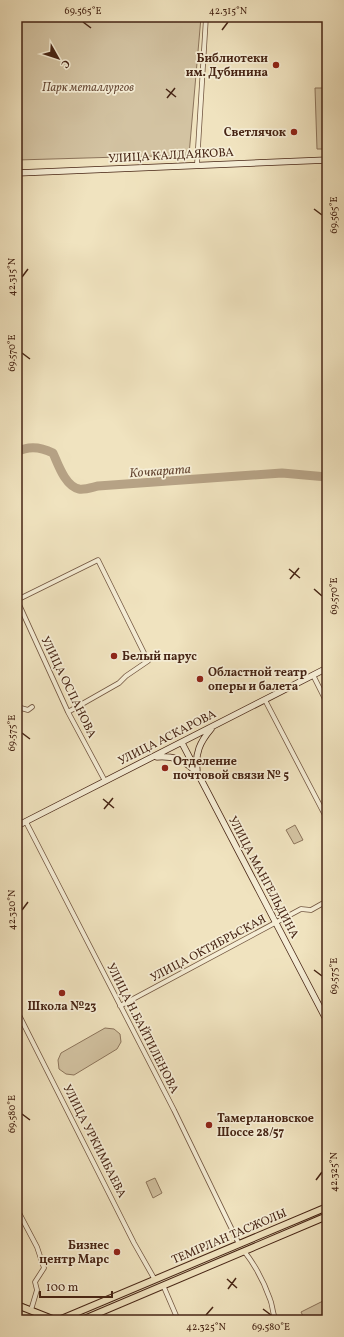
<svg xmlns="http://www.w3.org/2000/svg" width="344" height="1337" viewBox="0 0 344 1337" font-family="Vollkorn,serif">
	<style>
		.green { fill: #d3c3a2; stroke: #8c745b }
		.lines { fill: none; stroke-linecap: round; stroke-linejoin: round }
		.river { stroke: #b6a285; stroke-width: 9 }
		.street-casing { stroke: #70543f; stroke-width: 5.5 }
		.secondary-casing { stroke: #462414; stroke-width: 7 }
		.primary-casing { stroke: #462414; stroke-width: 8 }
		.street { stroke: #f5edd5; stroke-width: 4 }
		.secondary { stroke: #f5edd5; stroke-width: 5.5 }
		.primary { stroke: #f0e3bf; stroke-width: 6 }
		.ticks { fill: none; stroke: #462414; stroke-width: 1.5 }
		.poi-dot { fill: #8f2418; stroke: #f5edd5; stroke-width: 1.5 }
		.labels { text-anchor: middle; stroke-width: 3.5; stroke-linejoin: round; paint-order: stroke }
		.poi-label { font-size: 12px; font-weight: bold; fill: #462414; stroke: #f5edd5; text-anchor: start }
		.park-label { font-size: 12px; font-style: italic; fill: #694c38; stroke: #f5edd5 }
		.street-label { font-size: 12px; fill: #462414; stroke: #f5edd5 }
		.water-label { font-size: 13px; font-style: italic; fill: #684a36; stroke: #f5edd5 }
		.neatline { fill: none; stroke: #462414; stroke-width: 1.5 }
		.ticks-label { font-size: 10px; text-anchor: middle; fill: #462414 }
	</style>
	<rect width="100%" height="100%" fill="#f0e3bf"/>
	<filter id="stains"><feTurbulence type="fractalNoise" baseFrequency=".005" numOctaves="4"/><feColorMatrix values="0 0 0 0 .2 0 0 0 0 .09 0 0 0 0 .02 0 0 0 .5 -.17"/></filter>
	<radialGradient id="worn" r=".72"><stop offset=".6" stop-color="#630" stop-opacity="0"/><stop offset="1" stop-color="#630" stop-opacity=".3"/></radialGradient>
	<path class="green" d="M19,17H201L189,155L17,160V43Z
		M315,88H327V149H317Z
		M295,825L303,840L294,844L286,830Z
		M105,1028L114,1029L120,1034L121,1042L117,1049L74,1075L66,1074L59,1069L58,1060L61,1053Z
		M155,1178L162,1193L153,1198L146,1182Z
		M327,1299V1320H305L301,1312Z"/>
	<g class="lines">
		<path class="river" d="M17,452C29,445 41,447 53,453C58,464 65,486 79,489C85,490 93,487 98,486L282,473L327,477"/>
		<g class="street-casing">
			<path id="street" d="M197,164L206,17
				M313,675L327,703
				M265,700L327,819
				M17,710L21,708L28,710L32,707
				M68,712L119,683L126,676L148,661L98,560L17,600L68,712L105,781
				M26,822L174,1110L239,1244
				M120,1006L301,909L311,910L327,901
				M17,1011L134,1243L155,1280
				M17,1209L37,1247L44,1268L35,1282L37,1290L31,1310
				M244,1251C255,1265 264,1282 270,1299C273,1306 272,1313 276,1320
				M163,1285L178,1320"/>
		</g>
		<g class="secondary-casing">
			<path id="secondary" d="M17,173L327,160
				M182,743L327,1021
				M157,757C173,756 182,759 194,770
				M197,770C195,753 200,742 211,729
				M17,826L327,668"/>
		</g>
		<g class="primary-casing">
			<path id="primary" d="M17,1305L55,1320
				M59,1320L327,1207
				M82,1320L327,1216"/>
		</g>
		<use href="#street" class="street"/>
		<use href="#secondary" class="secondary"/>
		<use href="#primary" class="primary"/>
	</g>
	<path class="ticks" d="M83,22L91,28M222,30L228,22M166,89L176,97M167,98L175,88M314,209L322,215M22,277L28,269M22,353L30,359M289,569L300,578M290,579L299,568M314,589L322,596M22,733L30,739M103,799L114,808M104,809L113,798M22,910L28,902M314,970L322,976M22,1114L30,1120M316,1180L322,1172M227,1279L237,1288M228,1289L236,1278M263,1309L271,1315M206,1315L213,1307"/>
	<g class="poi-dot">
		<circle cx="276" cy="65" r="4"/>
		<circle cx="294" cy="132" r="4"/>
		<circle cx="114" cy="656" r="4"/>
		<circle cx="200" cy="679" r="4"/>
		<circle cx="165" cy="768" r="4"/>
		<circle cx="62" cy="993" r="4"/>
		<circle cx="209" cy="1125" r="4"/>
		<circle cx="117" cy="1252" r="4"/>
	</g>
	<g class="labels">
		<g class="poi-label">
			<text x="268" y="62" text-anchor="end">Библиотеки<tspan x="268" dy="14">им. Дубинина</tspan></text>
			<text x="286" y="136" text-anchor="end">Светлячок</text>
			<text x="122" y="660">Белый парус</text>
			<text x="208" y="676">Областной театр<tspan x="208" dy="14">оперы и балета</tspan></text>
			<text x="173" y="765">Отделение<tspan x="173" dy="14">почтовой связи № 5</tspan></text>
			<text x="62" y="1010" text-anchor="middle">Школа №23</text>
			<text x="217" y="1122">Тамерлановское<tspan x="217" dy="14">Шоссе 28/57</tspan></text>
			<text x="109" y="1249" text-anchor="end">Бизнес<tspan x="109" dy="14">центр Марс</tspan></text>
		</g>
		<g class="park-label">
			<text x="88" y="91">Парк металлургов</text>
		</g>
		<g class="street-label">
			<text transform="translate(171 155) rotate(-3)" y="4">УЛИЦА КАЛДАЯКОВА</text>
			<text transform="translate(69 687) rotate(64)" y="4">УЛИЦА ОСПАНОВА</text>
			<text transform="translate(167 737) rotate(-27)" y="4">УЛИЦА АСКАРОВА</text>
			<text transform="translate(264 877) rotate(62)" y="4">УЛИЦА МАНГЕЛЬДИНА</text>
			<text transform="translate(208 948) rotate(-28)" y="4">УЛИЦА ОКТЯБРЬСКАЯ</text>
			<text transform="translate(143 1028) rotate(63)" y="4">УЛИЦА Н.БАЙТИЛЕНОВА</text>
			<text transform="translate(95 1141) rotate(63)" y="4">УЛИЦА УРКИМБАЕВА</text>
			<text transform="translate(229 1236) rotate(-23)" y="4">ТЕМІРЛАН ТАСЖОЛЫ</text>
		</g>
		<g class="water-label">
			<text transform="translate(160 470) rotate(-4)" y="5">Кочкарата</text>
		</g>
	</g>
	<rect width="344" height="1337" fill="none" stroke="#f0e3bf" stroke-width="44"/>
	<g transform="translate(58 58) rotate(129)" stroke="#f5edd5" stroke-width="3" paint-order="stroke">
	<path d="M0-3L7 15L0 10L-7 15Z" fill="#462414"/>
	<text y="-6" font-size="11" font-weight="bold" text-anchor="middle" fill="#462414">С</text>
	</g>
	<path d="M40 1291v6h72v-6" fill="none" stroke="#462414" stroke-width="2"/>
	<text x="46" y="1291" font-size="12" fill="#462414" stroke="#f5edd5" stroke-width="3" paint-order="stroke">100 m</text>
	<rect x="22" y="22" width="300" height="1293" class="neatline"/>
	<g class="ticks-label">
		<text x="83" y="14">69.565°E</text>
		<text x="228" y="14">42.315°N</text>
		<text transform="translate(333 215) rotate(-90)" y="4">69.565°E</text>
		<text transform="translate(11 277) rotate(-90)" y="4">42.315°N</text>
		<text transform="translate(11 353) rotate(-90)" y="4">69.570°E</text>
		<text transform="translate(333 596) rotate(-90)" y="4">69.570°E</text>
		<text transform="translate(11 733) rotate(-90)" y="4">69.575°E</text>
		<text transform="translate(11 910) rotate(-90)" y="4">42.320°N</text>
		<text transform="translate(333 976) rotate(-90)" y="4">69.575°E</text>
		<text transform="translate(11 1114) rotate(-90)" y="4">69.580°E</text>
		<text transform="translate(333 1172) rotate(-90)" y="4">42.325°N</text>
		<text x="206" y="1330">42.325°N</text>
		<text x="271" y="1330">69.580°E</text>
	</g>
	<rect width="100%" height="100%" filter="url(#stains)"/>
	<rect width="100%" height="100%" fill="url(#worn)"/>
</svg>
